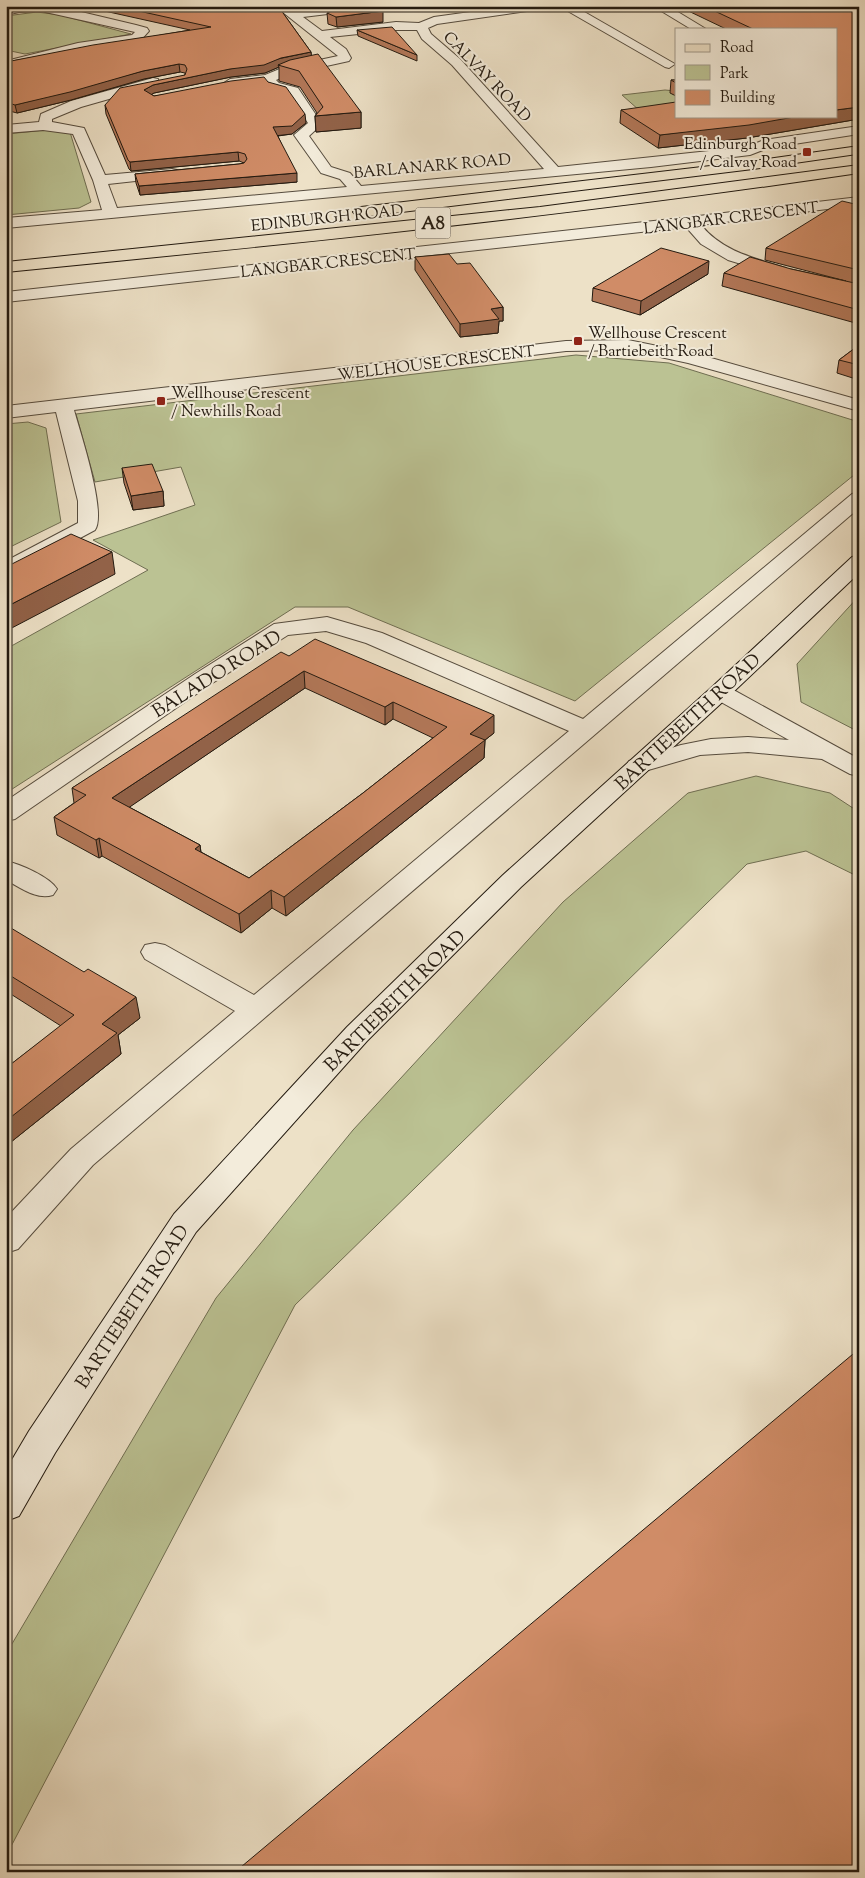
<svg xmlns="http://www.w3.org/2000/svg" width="865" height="1878" viewBox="0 0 865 1878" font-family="'Sorts Mill Goudy',serif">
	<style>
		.green { fill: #bbc293; stroke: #6f6e52 }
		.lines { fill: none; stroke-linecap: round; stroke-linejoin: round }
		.street-casing { stroke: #564c3e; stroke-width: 2 }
		.secondary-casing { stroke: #231a10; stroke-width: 2 }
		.primary-casing { stroke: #231a10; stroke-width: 2 }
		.street { fill: #f3ecdb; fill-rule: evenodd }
		.secondary { fill: #f3ecdb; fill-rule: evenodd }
		.primary { fill: #ede1c7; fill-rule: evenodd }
		.wall { fill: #b37859; stroke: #231a10; fill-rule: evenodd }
		.shaded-wall { fill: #926248; stroke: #231a10 }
		.building { fill: #d08c67; stroke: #231a10; fill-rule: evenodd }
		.poi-dot { fill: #8f2418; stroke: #f3ecdb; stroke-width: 2 }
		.labels { text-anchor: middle; stroke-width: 4; stroke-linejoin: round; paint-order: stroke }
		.far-street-label { font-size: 16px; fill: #231a10; stroke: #f3ecdb }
		.far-poi-label { font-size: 16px; fill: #231a10; stroke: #f3ecdb; text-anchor: start }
		.shield { fill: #f3ecdb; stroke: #61594d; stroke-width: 1 }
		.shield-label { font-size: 18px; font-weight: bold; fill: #231a10 }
		.street-label { font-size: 19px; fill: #231a10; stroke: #f3ecdb }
	</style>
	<rect width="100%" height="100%" fill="#ede1c7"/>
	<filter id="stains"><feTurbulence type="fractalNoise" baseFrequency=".004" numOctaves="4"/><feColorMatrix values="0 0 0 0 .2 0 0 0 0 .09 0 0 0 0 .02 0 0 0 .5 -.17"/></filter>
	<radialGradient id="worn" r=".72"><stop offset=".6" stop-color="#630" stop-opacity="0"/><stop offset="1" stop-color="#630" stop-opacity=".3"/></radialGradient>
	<path class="green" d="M37,12L60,15L131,34L25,54L6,50V16Z
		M665,90L676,91V114L648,118L622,95Z
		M58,129L70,132L91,202L79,208L6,215V134Z
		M576,355L669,363L859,422V471L575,701L348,607H295L6,793V678L11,675L6,673V649L148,570L93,540L195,505L181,467L95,482L76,414Z
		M28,422L46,428L61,522L6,549V424Z
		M859,596V732L801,702L797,664Z
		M756,776L830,793L859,812V877L806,851L747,864L295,1305L6,1856V1654L216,1298L353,1130L563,902L688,793Z"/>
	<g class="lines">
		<g class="street-casing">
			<path id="street" d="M14,6H56L136,25L147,28L149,31L140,41L78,51L6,69V61L78,43L132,35L135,32L41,11L19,12L6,15V8Z
				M275,6H289L294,10L350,6L336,13L303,17L322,31L396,22L419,23L434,17L514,6H547L541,9L437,24L428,28L431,34L460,59L558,167L747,147L764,140L859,126V134L768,148L750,155L651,167L6,228V218L102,210L93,180L73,134L43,130L6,133V125L39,122L41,114L71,101L153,78L158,79L159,82L158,85L81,107L52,119V122L84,128L105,175L172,169L177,170L179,173L177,176L172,177L108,184L117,208L347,187L340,179L321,173L294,135L308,123L288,94L269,89L265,83L230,87L224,83L230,79L265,75L282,68L338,56ZM396,30H417L422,39L452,65L544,169L361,186L350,173L331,167L309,136L322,124L298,88L279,83L276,80L290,74L349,61L351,58L346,49L330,37Z
				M559,6H574L675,64L669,68L665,67Z
				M653,6H668L706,29H691Z
				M859,197V205L701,225C723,252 754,258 786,268L788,271L786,274L780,276L728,260L701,244L686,227L6,302V292L690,217Z
				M628,340L697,354L859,400V411L688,363L628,350L566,351L74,410C80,432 107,513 95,530L13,574L6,576V561L78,523V501L56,412L6,418V406L566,341Z
				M859,492V508L93,1165L18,1249L6,1253V1218L71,1149L235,1011L145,959L141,952L145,945L155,943L165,945L254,995L569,731L366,643L326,631L288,635L211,684L15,819L6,821V801L195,674L274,624L327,617L382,633L583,719L852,494Z
				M720,685L728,687L859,759V776L850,774L822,759L748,752L700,755L638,773L629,771L626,766L629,761L681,745L711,739L748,737L789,740L712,697L708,692L712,687Z
				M6,861C20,864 50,877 57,889L53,895C36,900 21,888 6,880Z"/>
		</g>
		<g class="secondary-casing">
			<path id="secondary" d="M859,555V573L728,697L521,887L367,1041L196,1232L55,1453L19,1516L6,1521V1470L29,1431L174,1214L347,1027L503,875L712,687L852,557Z"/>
		</g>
		<g class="primary-casing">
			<path id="primary" d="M852,147L857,148L859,151L857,154L753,169L361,217L356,215L353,212L356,209L361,207L753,161Z
				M859,165V173C576,215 291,244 6,272V262L540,207Z"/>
		</g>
		<use href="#street" class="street"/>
		<use href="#secondary" class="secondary"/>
		<use href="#primary" class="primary"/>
	</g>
	<path class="wall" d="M82,6H278L311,52V56L361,112V128L316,132L315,116L317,113L300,87L279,81V67L265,73L231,77L154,93L151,95L154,96L268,82L306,123L292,134L278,136L297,182L140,195L136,183L135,174L239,164L244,163L239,161L131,171L129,169L106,114L105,105L185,75V73L180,72L144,79L71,100L17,113L6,110V62L190,30Z
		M678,6H859V119L747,138L658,148L620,123L621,110L836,116V29H726Z
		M327,13L383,22L337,27L328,24Z
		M357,30L417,55V61L358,36Z
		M671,80H676V96L670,93Z
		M859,205V324L722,286L724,273L791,269L846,281L765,260L766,248Z
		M415,257L457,264L503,307V321H499L498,333L460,337L415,270Z
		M708,274L640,315L592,301L593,288Z
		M859,345V380L837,373L839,360Z
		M122,468L163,491L164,506L133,510L124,483Z
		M289,656L494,733L485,740L484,758L286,916L272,908L241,933L102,856L99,858L57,835L54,817L74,803L72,788ZM305,688L385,725L393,719L433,738L363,793L249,878L201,852L200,845L129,807Z
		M6,925L140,1018L118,1035L121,1054L6,1146V1068L61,1026L6,991Z"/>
	<path class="shaded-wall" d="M383,11V22L337,27L336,17Z
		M311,52L312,60L278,65L279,67L265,73L231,77L154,93L145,98L144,90L153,85Z
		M179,64L180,72L144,79L71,100L17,113L15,105L143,71Z
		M859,107V119L747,138L658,148L660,135L800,116H836V110Z
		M361,112V128L316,132L315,116Z
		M305,114L306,123L292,134L274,136L273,127Z
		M238,152L239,161L131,171L130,162Z
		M297,173V182L140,195L139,186Z
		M709,261L708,274L640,315L641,301Z
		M503,307V321H499L498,333L460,337V324L491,309Z
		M163,491L164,506L133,510L131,496Z
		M112,552L115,574L6,631V607Z
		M304,671L305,688L115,817L112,798Z
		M393,702V719L385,725V707Z
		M494,715V733L485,740L484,758L286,916L284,897L470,734Z
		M99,838L102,856L99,858L96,840Z
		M200,845L202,863L195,849Z
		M271,890L272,908L241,933L239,914Z
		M136,997L140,1018L118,1035L121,1054L6,1146V1121L102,1024Z"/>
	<path class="building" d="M116,6H278L311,52L281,58L264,65L230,69L153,85L144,90L154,96L231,81L264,77L268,82L286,87L305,114L292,126L273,127L297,173L139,186L135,174L239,164L244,163L247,159L245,154L238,152L130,162L128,160L105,105L120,88L185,75L187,69L185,65L179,64L143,71L70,92L15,105L6,102V62L93,45L211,27Z
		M345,6H378L383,11L336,17L327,13Z
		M704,6H859V107L836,110V29H753Z
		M392,27L417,55L357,30Z
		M318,54L361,112L315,116L323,107L299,71L278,65L290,60Z
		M671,80H676V83Z
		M676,102V116H800L749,125L660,135L621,110Z
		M842,201L859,205V270L766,248Z
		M661,248L709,261L641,301L593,288Z
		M449,254L457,264L470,263L503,307L491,309L499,319L460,324L415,257Z
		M750,257L791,269L859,284V310L724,273Z
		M859,345V365L839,360Z
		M152,464L163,491L131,496L122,468Z
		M71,534L112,552L6,607V567Z
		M315,639L494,715L470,734L485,740L284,897L271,890L239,914L99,838L96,840L54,817L86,795L72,788L281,652L289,656ZM304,671L385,707L393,702L447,727L363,793L249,878L195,849L200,845L112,798Z
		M6,925L84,972L88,969L136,997L102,1024L117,1033L6,1121V1068L74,1015L6,973Z
		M859,1349V1872H235Z"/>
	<g class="poi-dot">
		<rect x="802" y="147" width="10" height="10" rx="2.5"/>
		<rect x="573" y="336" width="10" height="10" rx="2.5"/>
		<rect x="156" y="396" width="10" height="10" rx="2.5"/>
	</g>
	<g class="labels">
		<g class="far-street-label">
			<text transform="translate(488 76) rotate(46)" y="6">CALVAY ROAD</text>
			<text transform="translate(432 165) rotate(-5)" y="6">BARLANARK ROAD</text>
			<text transform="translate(327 217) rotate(-6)" y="6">EDINBURGH ROAD</text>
			<text transform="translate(731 217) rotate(-7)" y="6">LANGBAR CRESCENT</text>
			<text transform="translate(328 262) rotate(-6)" y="6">LANGBAR CRESCENT</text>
			<text transform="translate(436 362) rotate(-7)" y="6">WELLHOUSE CRESCENT</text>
		</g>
		<g class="far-poi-label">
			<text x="797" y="149" text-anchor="end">Edinburgh Road<tspan x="797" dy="18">/ Calvay Road</tspan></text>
			<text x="588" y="338">Wellhouse Crescent<tspan x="588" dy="18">/ Bartiebeith Road</tspan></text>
			<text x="171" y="398">Wellhouse Crescent<tspan x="171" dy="18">/ Newhills Road</tspan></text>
		</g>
		<rect class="shield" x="415.5" y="207.5" width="35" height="31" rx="4"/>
		<g class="shield-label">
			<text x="433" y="229">A8</text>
		</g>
		<g class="street-label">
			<text transform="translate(216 673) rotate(-32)" y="7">BALADO ROAD</text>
			<text transform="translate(687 721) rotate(-43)" y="7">BARTIEBEITH ROAD</text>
			<text transform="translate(394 1000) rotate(-45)" y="7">BARTIEBEITH ROAD</text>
			<text transform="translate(131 1306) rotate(-57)" y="7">BARTIEBEITH ROAD</text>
		</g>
	</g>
	<rect width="865" height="1878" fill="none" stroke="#ede1c7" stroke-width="25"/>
	<rect x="8" y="8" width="850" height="1863" fill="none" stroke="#231a10" stroke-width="2.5"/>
	<rect x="12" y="12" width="840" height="1853" fill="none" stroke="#231a10"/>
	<rect x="675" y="28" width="162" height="90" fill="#f3ecdb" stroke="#a0988a"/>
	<rect x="685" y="44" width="25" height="8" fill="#ede1c7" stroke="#a0988a"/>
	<text x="720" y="52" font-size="15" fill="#231a10">Road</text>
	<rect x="685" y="65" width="25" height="15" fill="#bbc293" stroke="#a0988a"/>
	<text x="720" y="78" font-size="15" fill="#231a10">Park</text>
	<rect x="685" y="90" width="25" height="15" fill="#d08c67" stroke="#a0988a"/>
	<text x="720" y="102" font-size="15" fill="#231a10">Building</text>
	<rect width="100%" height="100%" filter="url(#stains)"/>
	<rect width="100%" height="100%" fill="url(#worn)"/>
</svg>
